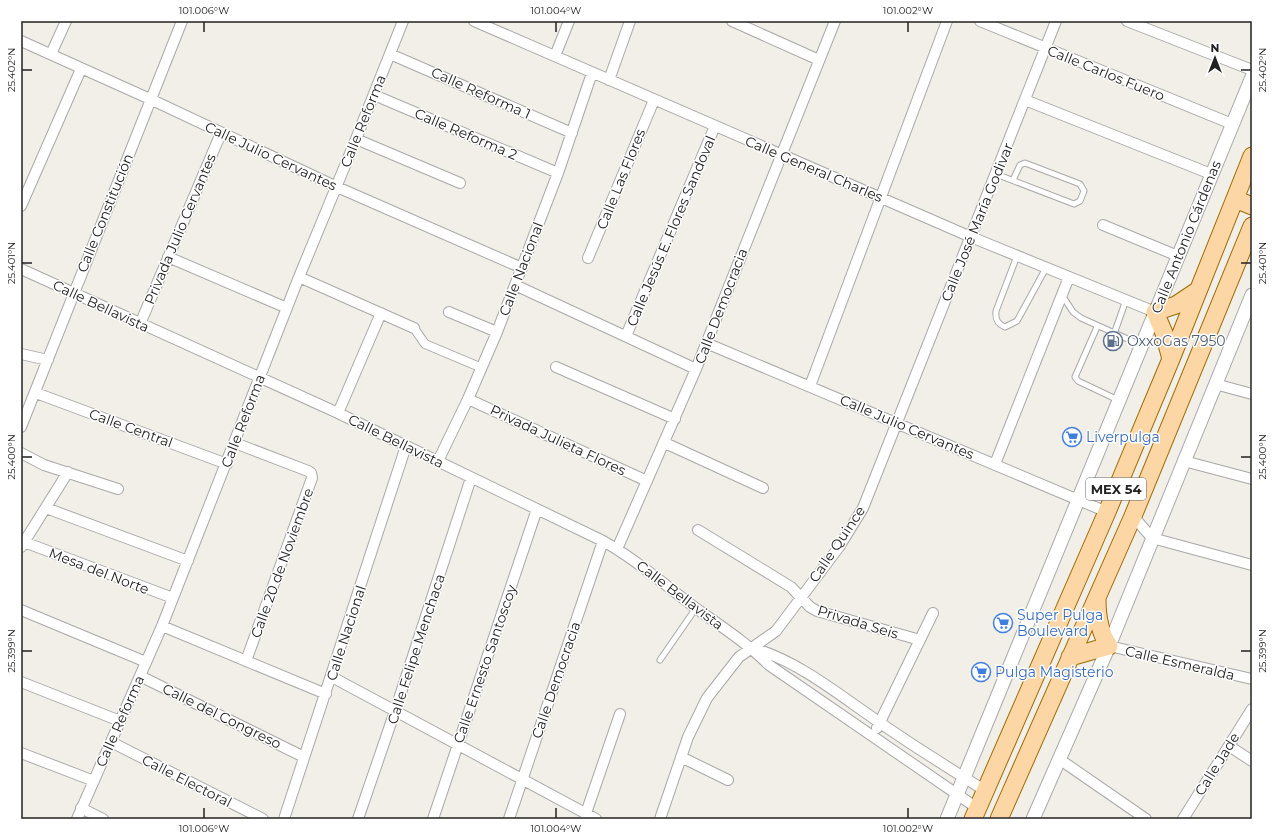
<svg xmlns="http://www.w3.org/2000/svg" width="1273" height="840" viewBox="0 0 1273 840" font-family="Montserrat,sans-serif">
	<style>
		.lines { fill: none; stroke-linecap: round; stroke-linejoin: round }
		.service-casing { stroke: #a9a9a9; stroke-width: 7 }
		.pedestrian-casing { stroke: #a9a9a9; stroke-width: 10 }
		.minor-casing { stroke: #a9a9a9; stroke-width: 12 }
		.tertiary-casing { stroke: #a9a9a9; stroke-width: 15 }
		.primary-casing { stroke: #a06b00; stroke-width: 19 }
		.service { stroke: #fff; stroke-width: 5 }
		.pedestrian { stroke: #fff; stroke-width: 8 }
		.minor { stroke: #fff; stroke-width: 10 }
		.tertiary { stroke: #fff; stroke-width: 13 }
		.primary { stroke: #fcd6a4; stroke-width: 17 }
		.ticks { fill: none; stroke: #222; stroke-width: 1.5 }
		.labels { text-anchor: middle; stroke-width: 3; stroke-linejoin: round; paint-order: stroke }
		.shield { fill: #fff; stroke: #646464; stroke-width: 1 }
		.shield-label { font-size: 13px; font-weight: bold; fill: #222 }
		.street-label { font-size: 14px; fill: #222; stroke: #fff }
		.service-label { font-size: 14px; fill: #4e5e75; stroke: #fff; text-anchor: start }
		.shop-label { font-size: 14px; fill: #366cbe; stroke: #fff; text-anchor: start }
		.neatline { fill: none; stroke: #222; stroke-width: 1.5 }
		.ticks-label { font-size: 10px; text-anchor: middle; fill: #222 }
	</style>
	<rect width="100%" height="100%" fill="#f2efe9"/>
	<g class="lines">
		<g class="service-casing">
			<path id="service" d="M996,174L1074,204L1080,201L1084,191L1080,184L1025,163L1020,165L1013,180
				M1017,256L996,311C995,320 998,324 1005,327L1017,321L1046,268
				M1062,295L1073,312L1081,318L1141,345
				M1097,327L1075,377L1078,381L1118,400
				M1114,334L1126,300
				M660,660L696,608"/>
		</g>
		<g class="pedestrian-casing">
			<path id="pedestrian" d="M414,328L425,344L482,368"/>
		</g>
		<g class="minor-casing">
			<path id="minor" d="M474,21L971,237L1155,312
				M732,21L819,60
				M980,21L1232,124
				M1127,21L1252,70
				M21,41L150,99L337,187L522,268
				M51,54L66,21
				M390,54L572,133
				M555,56L569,21
				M609,80L630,21
				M374,95L558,173
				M1025,100L1211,174
				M356,139L460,183
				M21,206L81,69
				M1103,225L1178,256
				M168,257L287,308
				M588,258L654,100
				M21,269L338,413L603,541C637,560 666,586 697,609C722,627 747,643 769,665L977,808
				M299,277L414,328
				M515,285L696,369
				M449,312L497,332
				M140,324L221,133
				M626,336L715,126
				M706,343L1107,512
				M21,354L48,360
				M556,367L675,419
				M1215,384L1252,394
				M810,386L947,21
				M36,393L227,464
				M468,399L647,481
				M338,413L381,313
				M21,427L182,21
				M235,443L308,471L311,473L312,478L246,661
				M665,443L763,488
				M21,453L44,465L118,489
				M438,461L468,399L497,332L558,173L592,73
				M1184,461L1252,479
				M995,464L1069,277
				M46,508L188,561
				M1133,516L1152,538L1252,565
				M698,530L791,587L810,607L817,611L920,640
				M24,542L173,598
				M21,547L68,472
				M617,549L696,369L835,21
				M21,610L146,662
				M162,626L326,694
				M1109,646L1252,679
				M753,648C800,662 839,695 879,722C913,746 949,768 984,790
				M140,676L304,757
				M332,677L596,819
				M21,682L120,721
				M877,728L933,613
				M111,742L263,819
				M1229,746L1252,761
				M21,753L94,781
				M681,757L728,780
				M1059,759L1146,819
				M81,808L103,819
				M77,819L162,626L299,277L356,139L403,21
				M284,819L406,446
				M358,819L395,711L471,478
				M433,819L537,509
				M509,819L603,541
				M584,819L620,714
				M660,819L688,737L707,698L739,657L776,631L839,547L863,508L1056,21
				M1183,819L1252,709"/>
		</g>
		<g class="tertiary-casing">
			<path id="tertiary" d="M947,819L1252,77
				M1033,819L1109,646L1252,295"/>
		</g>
		<g class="primary-casing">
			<path id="primary" d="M1235,199L1252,206
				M1171,359L1164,333L1155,312L1176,305L1197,291
				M1070,657L1109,646C1099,632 1097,616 1097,599
				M973,819L1107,512L1171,359L1252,156
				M999,819L1133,516L1252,226"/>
		</g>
		<use href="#service" class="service"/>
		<use href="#pedestrian" class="pedestrian"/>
		<use href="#minor" class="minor"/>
		<use href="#tertiary" class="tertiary"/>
		<use href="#primary" class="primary"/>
	</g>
	<path class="ticks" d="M204,22V32M556,22V32M908,22V32M22,70H32M1241,70H1251M22,263H32M1241,263H1251M22,457H32M1241,457H1251M22,651H32M1241,651H1251M204,808V818M556,808V818M908,808V818"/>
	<defs>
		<g id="fuel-ring" transform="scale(1)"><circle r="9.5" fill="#fff" stroke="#5c6f8a" stroke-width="1.5"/><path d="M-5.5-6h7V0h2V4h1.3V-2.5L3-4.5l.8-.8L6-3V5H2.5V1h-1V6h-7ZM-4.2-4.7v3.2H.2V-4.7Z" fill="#5c6f8a"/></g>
		<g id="supermarket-ring" transform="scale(1)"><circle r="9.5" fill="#fff" stroke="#3f7fe0" stroke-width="1.5"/><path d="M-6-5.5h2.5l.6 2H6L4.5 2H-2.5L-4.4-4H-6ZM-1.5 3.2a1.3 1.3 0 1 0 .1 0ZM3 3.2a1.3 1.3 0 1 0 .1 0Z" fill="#3f7fe0"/></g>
	</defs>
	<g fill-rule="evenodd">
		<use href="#fuel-ring" x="1113" y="341"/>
		<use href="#supermarket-ring" x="1072" y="437"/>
		<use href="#supermarket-ring" x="1003" y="623"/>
		<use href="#supermarket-ring" x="981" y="672"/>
	</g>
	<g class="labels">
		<rect class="shield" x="1086" y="478" width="60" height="22" rx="3"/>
		<g class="shield-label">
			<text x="1116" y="494">MEX 54</text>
		</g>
		<g class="street-label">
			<text transform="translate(1106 73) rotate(22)" y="5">Calle Carlos Fuero</text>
			<text transform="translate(481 93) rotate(24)" y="5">Calle Reforma 1</text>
			<text transform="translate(363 121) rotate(-68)" y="5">Calle Reforma</text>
			<text transform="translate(466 134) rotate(23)" y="5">Calle Reforma 2</text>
			<text transform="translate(271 156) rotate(25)" y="5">Calle Julio Cervantes</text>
			<text transform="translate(814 169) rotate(23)" y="5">Calle General Charles</text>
			<text transform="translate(621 179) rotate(-68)" y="5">Calle Las Flores</text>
			<text transform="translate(105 213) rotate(-68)" y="5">Calle Constitución</text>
			<text transform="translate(977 222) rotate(-68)" y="5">Calle José María Godivar</text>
			<text transform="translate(180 229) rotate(-67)" y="5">Privada Julio Cervantes</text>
			<text transform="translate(671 231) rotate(-67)" y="5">Calle Jesús E. Flores Sandoval</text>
			<text transform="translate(1186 237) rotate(-68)" y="5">Calle Antonio Cárdenas</text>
			<text transform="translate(521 269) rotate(-69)" y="5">Calle Nacional</text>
			<text transform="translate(101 306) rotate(25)" y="5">Calle Bellavista</text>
			<text transform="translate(721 306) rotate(-69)" y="5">Calle Democracia</text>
			<text transform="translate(243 421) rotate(-69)" y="5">Calle Reforma</text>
			<text transform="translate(907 427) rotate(23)" y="5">Calle Julio Cervantes</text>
			<text transform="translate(131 428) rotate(20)" y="5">Calle Central</text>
			<text transform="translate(558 440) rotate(25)" y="5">Privada Julieta Flores</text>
			<text transform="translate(396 441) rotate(26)" y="5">Calle Bellavista</text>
			<text transform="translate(837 544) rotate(-56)" y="5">Calle Quince</text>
			<text transform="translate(282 563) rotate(-70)" y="5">Calle 20 de Noviembre</text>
			<text transform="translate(99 571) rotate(21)" y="5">Mesa del Norte</text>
			<text transform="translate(680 595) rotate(37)" y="5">Calle Bellavista</text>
			<text transform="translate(858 622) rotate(17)" y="5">Privada Seis</text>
			<text transform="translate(346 633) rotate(-72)" y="5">Calle Nacional</text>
			<text transform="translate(416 649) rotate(-72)" y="5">Calle Felipe Menchaca</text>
			<text transform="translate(1180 663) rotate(13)" y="5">Calle Esmeralda</text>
			<text transform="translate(485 664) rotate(-71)" y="5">Calle Ernesto Santoscoy</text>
			<text transform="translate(556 680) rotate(-71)" y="5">Calle Democracia</text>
			<text transform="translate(222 716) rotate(26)" y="5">Calle del Congreso</text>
			<text transform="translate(120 721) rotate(-66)" y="5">Calle Reforma</text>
			<text transform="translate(1217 764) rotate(-58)" y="5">Calle Jade</text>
			<text transform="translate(187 781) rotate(27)" y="5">Calle Electoral</text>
		</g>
		<g class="service-label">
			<text x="1127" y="346">OxxoGas 7950</text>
		</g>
		<g class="shop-label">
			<text x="1086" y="442">Liverpulga</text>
			<text x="1017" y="620">Super Pulga<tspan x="1017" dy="16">Boulevard</tspan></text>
			<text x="995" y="677">Pulga Magisterio</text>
		</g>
	</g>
	<rect width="1273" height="840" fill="none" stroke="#ffffff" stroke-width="44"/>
	<g transform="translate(1215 58)" stroke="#ffffff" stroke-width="3" paint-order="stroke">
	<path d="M0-3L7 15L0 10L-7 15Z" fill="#222222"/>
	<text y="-6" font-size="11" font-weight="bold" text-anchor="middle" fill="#222222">N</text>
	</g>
	<rect x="22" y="22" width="1229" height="796" class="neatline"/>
	<g class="ticks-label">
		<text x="204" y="14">101.006°W</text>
		<text x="556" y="14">101.004°W</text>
		<text x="908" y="14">101.002°W</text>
		<text transform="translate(11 70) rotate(-90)" y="4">25.402°N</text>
		<text transform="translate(1262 70) rotate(-90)" y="4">25.402°N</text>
		<text transform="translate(11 263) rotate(-90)" y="4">25.401°N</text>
		<text transform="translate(1262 263) rotate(-90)" y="4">25.401°N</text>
		<text transform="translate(11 457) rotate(-90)" y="4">25.400°N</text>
		<text transform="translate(1262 457) rotate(-90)" y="4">25.400°N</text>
		<text transform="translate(11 651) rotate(-90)" y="4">25.399°N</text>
		<text transform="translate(1262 651) rotate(-90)" y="4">25.399°N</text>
		<text x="204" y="832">101.006°W</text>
		<text x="556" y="832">101.004°W</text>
		<text x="908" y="832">101.002°W</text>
	</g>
</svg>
